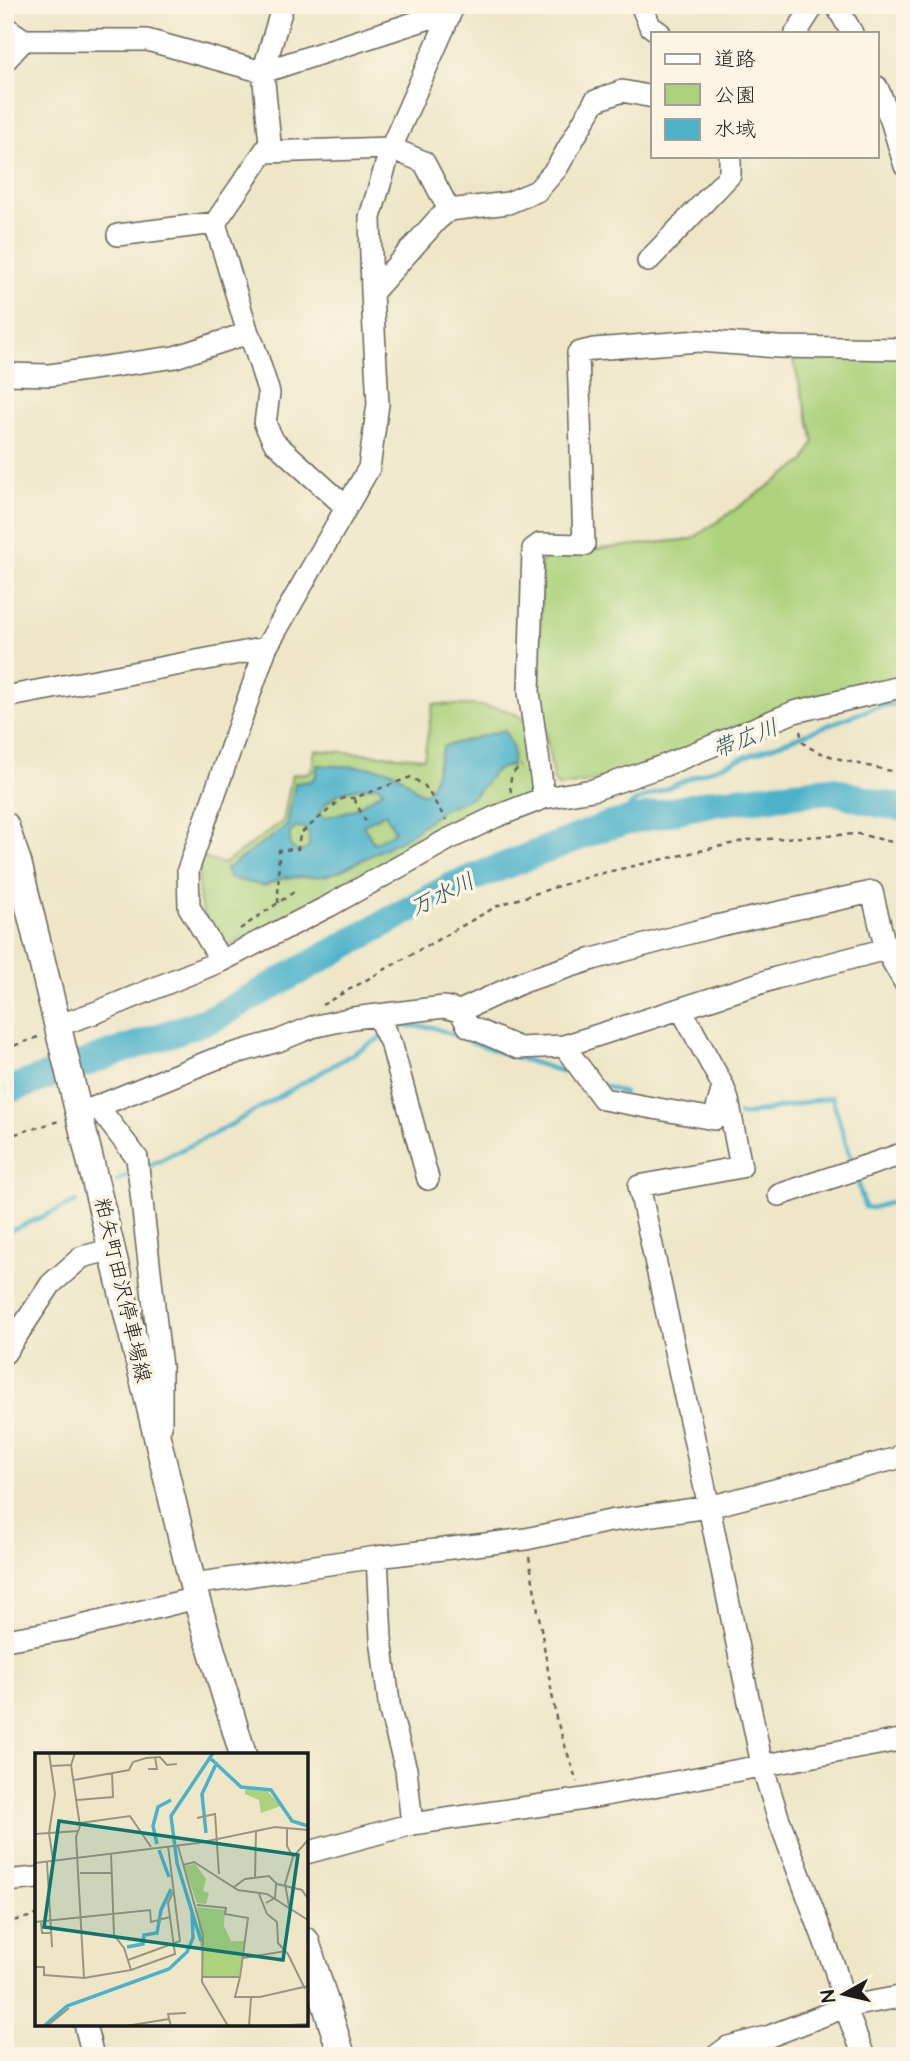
<svg xmlns="http://www.w3.org/2000/svg" width="910" height="2061" viewBox="0 0 910 2061" font-family="'Architects Daughter','Klee One',sans-serif">
	<style>
		.green { fill: #acd27c; stroke: #64774c; stroke-width: 2 }
		.water { fill: #4bb2ca; stroke: #346773; stroke-width: 2; fill-rule: evenodd }
		.lines { fill: none; stroke-linecap: round; stroke-linejoin: round }
		.stream { stroke: #4bb2ca; stroke-width: 4.5 }
		.river { stroke: #4bb2ca; stroke-width: 28 }
		.minor-casing { stroke: #666358; stroke-width: 24 }
		.major-casing { stroke: #666358; stroke-width: 29 }
		.path { stroke: #666358; stroke-width: 2.5; stroke-dasharray: 5 5; stroke-linecap: butt }
		.minor { stroke: #fff; stroke-width: 21 }
		.major { stroke: #fff; stroke-width: 26 }
		.labels { text-anchor: middle; stroke-width: 7; stroke-linejoin: round; paint-order: stroke }
		.street-label { font-size: 21px; fill: #1c1c1c; stroke: #fcf5e5 }
		.water-label { font-size: 23px; font-style: italic; fill: #2f5862; stroke: #fcf5e5 }
		.inset-river { fill: none; stroke: #4bb2ca; stroke-width: 3.5 }
		.inset-road { fill: none; stroke: #9a9583; stroke-width: 2 }
		.view { fill: #0f766e; fill-opacity: 0.15; stroke: #0f766e; stroke-width: 3.5 }
		.inset-edge { fill: none; stroke: #1c1c1c; stroke-width: 3.5 }
	</style>
	<rect width="100%" height="100%" fill="#fcf5e5"/>
	<filter id="ink" filterUnits="userSpaceOnUse"><feTurbulence type="fractalNoise" baseFrequency=".0143" numOctaves="2"/><feDisplacementMap in="SourceGraphic" scale="14" xChannelSelector="R" yChannelSelector="G"/><feConvolveMatrix kernelMatrix="1 2 1 2 8 2 1 2 1" color-interpolation-filters="sRGB"/></filter>
	<filter id="wash" filterUnits="userSpaceOnUse"><feTurbulence type="fractalNoise" baseFrequency=".00686" numOctaves="4" result="noise"/><feDisplacementMap in="SourceGraphic" scale="28" xChannelSelector="R" yChannelSelector="G"/><feGaussianBlur stdDeviation="1.57" result="paint"/><feColorMatrix in="noise" values="0 0 0 0 0 0 0 0 0 0 0 0 0 0 0 0 0 1.4 0 .05"/><feComposite in="paint" operator="in"/></filter>
	<g filter="url(#wash)">
		<rect width="100%" height="100%" fill="#eee6c7"/>
		<path class="green" d="M791,352L905,355V680L599,780L558,787L553,779L540,693L541,562L551,554L692,539L805,461L814,441Z
			M433,704C461,706 508,701 527,723L535,786L530,795L226,947C200,916 194,899 201,858L224,864L283,821L292,775L311,772L315,750L424,758Z"/>
		<path class="water" d="M505,730L513,749L512,765L496,770L474,796L445,808L407,837L340,871L325,876L283,878L264,886L229,878L226,869L287,826L295,783L311,781L316,776L317,765C339,767 368,765 389,770C404,774 411,790 425,794C437,782 436,762 444,746ZM378,785L383,791L352,810L324,818L319,814C332,789 353,790 378,785ZM385,813L395,831L374,843L363,825ZM298,827L304,828L309,834V847C301,854 297,852 290,846V832Z"/>
		<g class="lines">
			<path class="stream" d="M607,826L635,802L697,775L873,708L905,702
				M393,1032L403,1026L432,1027L496,1051L577,1076
				M602,1085L624,1093
				M739,1114L744,1115L832,1097L853,1166
				M145,1168L225,1128L382,1037
				M856,1177L865,1207L872,1208L905,1198
				M117,1181L134,1173
				M5,1233L76,1202"/>
			<path class="river" d="M5,1091L214,1018L452,886L607,826L709,803L831,790L876,803L905,808"/>
		</g>
	</g>
	<g filter="url(#ink)">
		<g class="lines">
			<g class="minor-casing">
				<path id="minor" d="M283,5L263,72L270,143L215,223L248,333L254,346L269,393L265,424L274,442L346,507
					M641,5L650,26L660,33
					M836,5L852,33
					M5,27L24,40H147L263,72L451,11
					M796,33L814,5
					M5,61L24,40
					M877,87L891,120L905,166
					M264,152L391,148L424,162L449,210
					M118,235L215,223
					M648,261L730,175V156
					M372,293L437,220L449,210L508,203L537,191L557,168L595,101L622,91L653,97
					M5,374L50,375L175,357L248,333
					M5,697L266,648
					M544,798L529,692L533,549L540,544L584,545L578,353L594,349L699,341L778,347L905,349
					M221,961L189,907L188,870L266,648L369,468L378,404L372,293L370,217L391,148L454,5
					M681,1009L723,1086L728,1100L741,1167L639,1186L709,1507L762,1765L778,1817L835,1969L845,2007L864,2056
					M460,1011L468,1026L519,1048L564,1046L776,978L905,944
					M377,1015L392,1046L428,1179
					M59,1025L97,1012L221,961L329,906L447,840L495,817L544,798L593,790L663,766L794,712L905,686
					M564,1046L603,1099L714,1119L723,1087
					M98,1107L137,1158L161,1367V1426
					M81,1113L215,1059L278,1041L312,1027L353,1018L444,1007L460,1011L525,981L593,959L716,926L872,892L886,950L905,983
					M779,1195L905,1153
					M5,1353L51,1284L82,1257L113,1249
					M377,1557L381,1638L390,1711L406,1769L412,1824
					M193,1584L377,1557L526,1539L610,1521L709,1507L898,1458L905,1451
					M5,1640L70,1629L196,1598
					M306,1853L412,1824L584,1799L905,1739
					M5,1881L37,1878
					M85,2024L93,2056
					M716,2056L728,2047L770,2036L845,2007L905,1996"/>
			</g>
			<g class="major-casing">
				<path id="major" d="M5,825L18,862L196,1598L243,1755
					M306,1941L342,2056"/>
			</g>
			<path class="path" d="M800,731C801,734 801,738 803,742C814,757 884,769 905,774
				M511,792C509,781 511,771 522,766
				M354,799L367,824
				M278,903L279,850L298,849L300,834L343,798H354L411,777L425,786L446,820
				M240,929L294,892
				M322,1005L499,905L594,875L748,840L858,834L905,845
				M5,1049L38,1037
				M5,1137L59,1121
				M529,1557L556,1718L577,1782
				M5,1923L37,1915"/>
			<use href="#minor" class="minor"/>
			<use href="#major" class="major"/>
		</g>
	</g>
	<g class="labels">
		<g class="street-label">
			<text transform="translate(123 1290) rotate(77)" y="7">粕矢町田沢停車場線</text>
		</g>
		<g class="water-label">
			<text transform="translate(745 738) rotate(-21)" y="8">帯広川</text>
			<text transform="translate(442 894) rotate(-26)" y="8">万水川</text>
		</g>
	</g>
	<g transform="translate(35 1753)">
		<rect width="273" height="273" fill="#eee6c7"/>
		<path d="M210,36L231,37L246,53L226,60L224,47L210,41ZM160,111L171,126L168,138L174,140L171,151L162,150L149,113ZM162,154L190,157L189,173L196,188H209L204,224H168Z" fill="#acd27c"/>
		<path class="inset-river" d="M175,5L206,34L236,37L257,68L273,73M171,80L167,41L182,9M122,91L118,73L123,54L136,47M124,97L134,124M157,159L166,188M92,194L108,191L109,182L122,180L126,157L136,136M9,273L32,253L134,216L152,199L158,185L157,159L142,110L136,63L178,0"/>
		<path class="inset-road" d="M14,0L20,41L14,80L18,107M40,0L36,12L45,73L41,84L49,225M15,13L36,12M113,16H122L120,4M39,27L94,17L98,9L111,5L125,4L132,12L142,11M42,47L78,44L77,20M162,65L180,61L184,121M45,70L95,63L116,94M252,75V93L258,104M0,81L43,78M143,93L168,182L167,229L193,273M76,100L79,182L89,195L96,217M12,109L17,194M0,110L163,90L240,74L273,77M148,112L159,109L203,137L232,141L273,167M45,120H76M220,125L221,77M199,134L210,126L234,123L242,131L267,137L273,146M224,141L232,161L242,169L243,190L253,201L270,236M231,150L240,145L241,131M162,152L191,155L190,161L213,165L205,224H167M254,153L250,131L258,104L273,87M0,169L115,157L116,169L135,164M6,169L7,180H17M208,205L251,198M93,207L145,188L133,93M0,214H9V222L49,225L96,217L140,201L133,150L138,139M205,224L200,244H225L273,233M134,266L133,261L151,260M12,273L34,255M91,273L134,266L136,273M214,273L216,245M235,273L273,271"/>
		<path class="view" d="M24,68L263,102L248,207L9,174Z"/>
		<rect width="273" height="273" class="inset-edge"/>
	</g>
	<rect width="910" height="2061" fill="none" stroke="#fcf5e5" stroke-width="28"/>
	<rect x="651" y="32" width="228" height="126" fill="#fcf5e5" stroke="#a29e95" stroke-width="2"/>
	<rect x="665" y="54" width="35" height="10" fill="#ffffff" stroke="#a29e95" stroke-width="2"/>
	<text x="714" y="66" font-size="21" fill="#1c1c1c">道路</text>
	<rect x="665" y="84" width="35" height="21" fill="#acd27c" stroke="#a29e95" stroke-width="2"/>
	<text x="714" y="102" font-size="21" fill="#1c1c1c">公園</text>
	<rect x="665" y="119" width="35" height="21" fill="#4bb2ca" stroke="#a29e95" stroke-width="2"/>
	<text x="714" y="136" font-size="21" fill="#1c1c1c">水域</text>
	<g transform="translate(844 1994) rotate(262)" stroke="#fcf5e5" stroke-width="5" paint-order="stroke">
	<path d="M0-5L12 26L0 18L-12 26Z" fill="#1c1c1c"/>
	<text y="-10" font-size="19" font-weight="bold" text-anchor="middle" fill="#1c1c1c">N</text>
	</g>
</svg>
